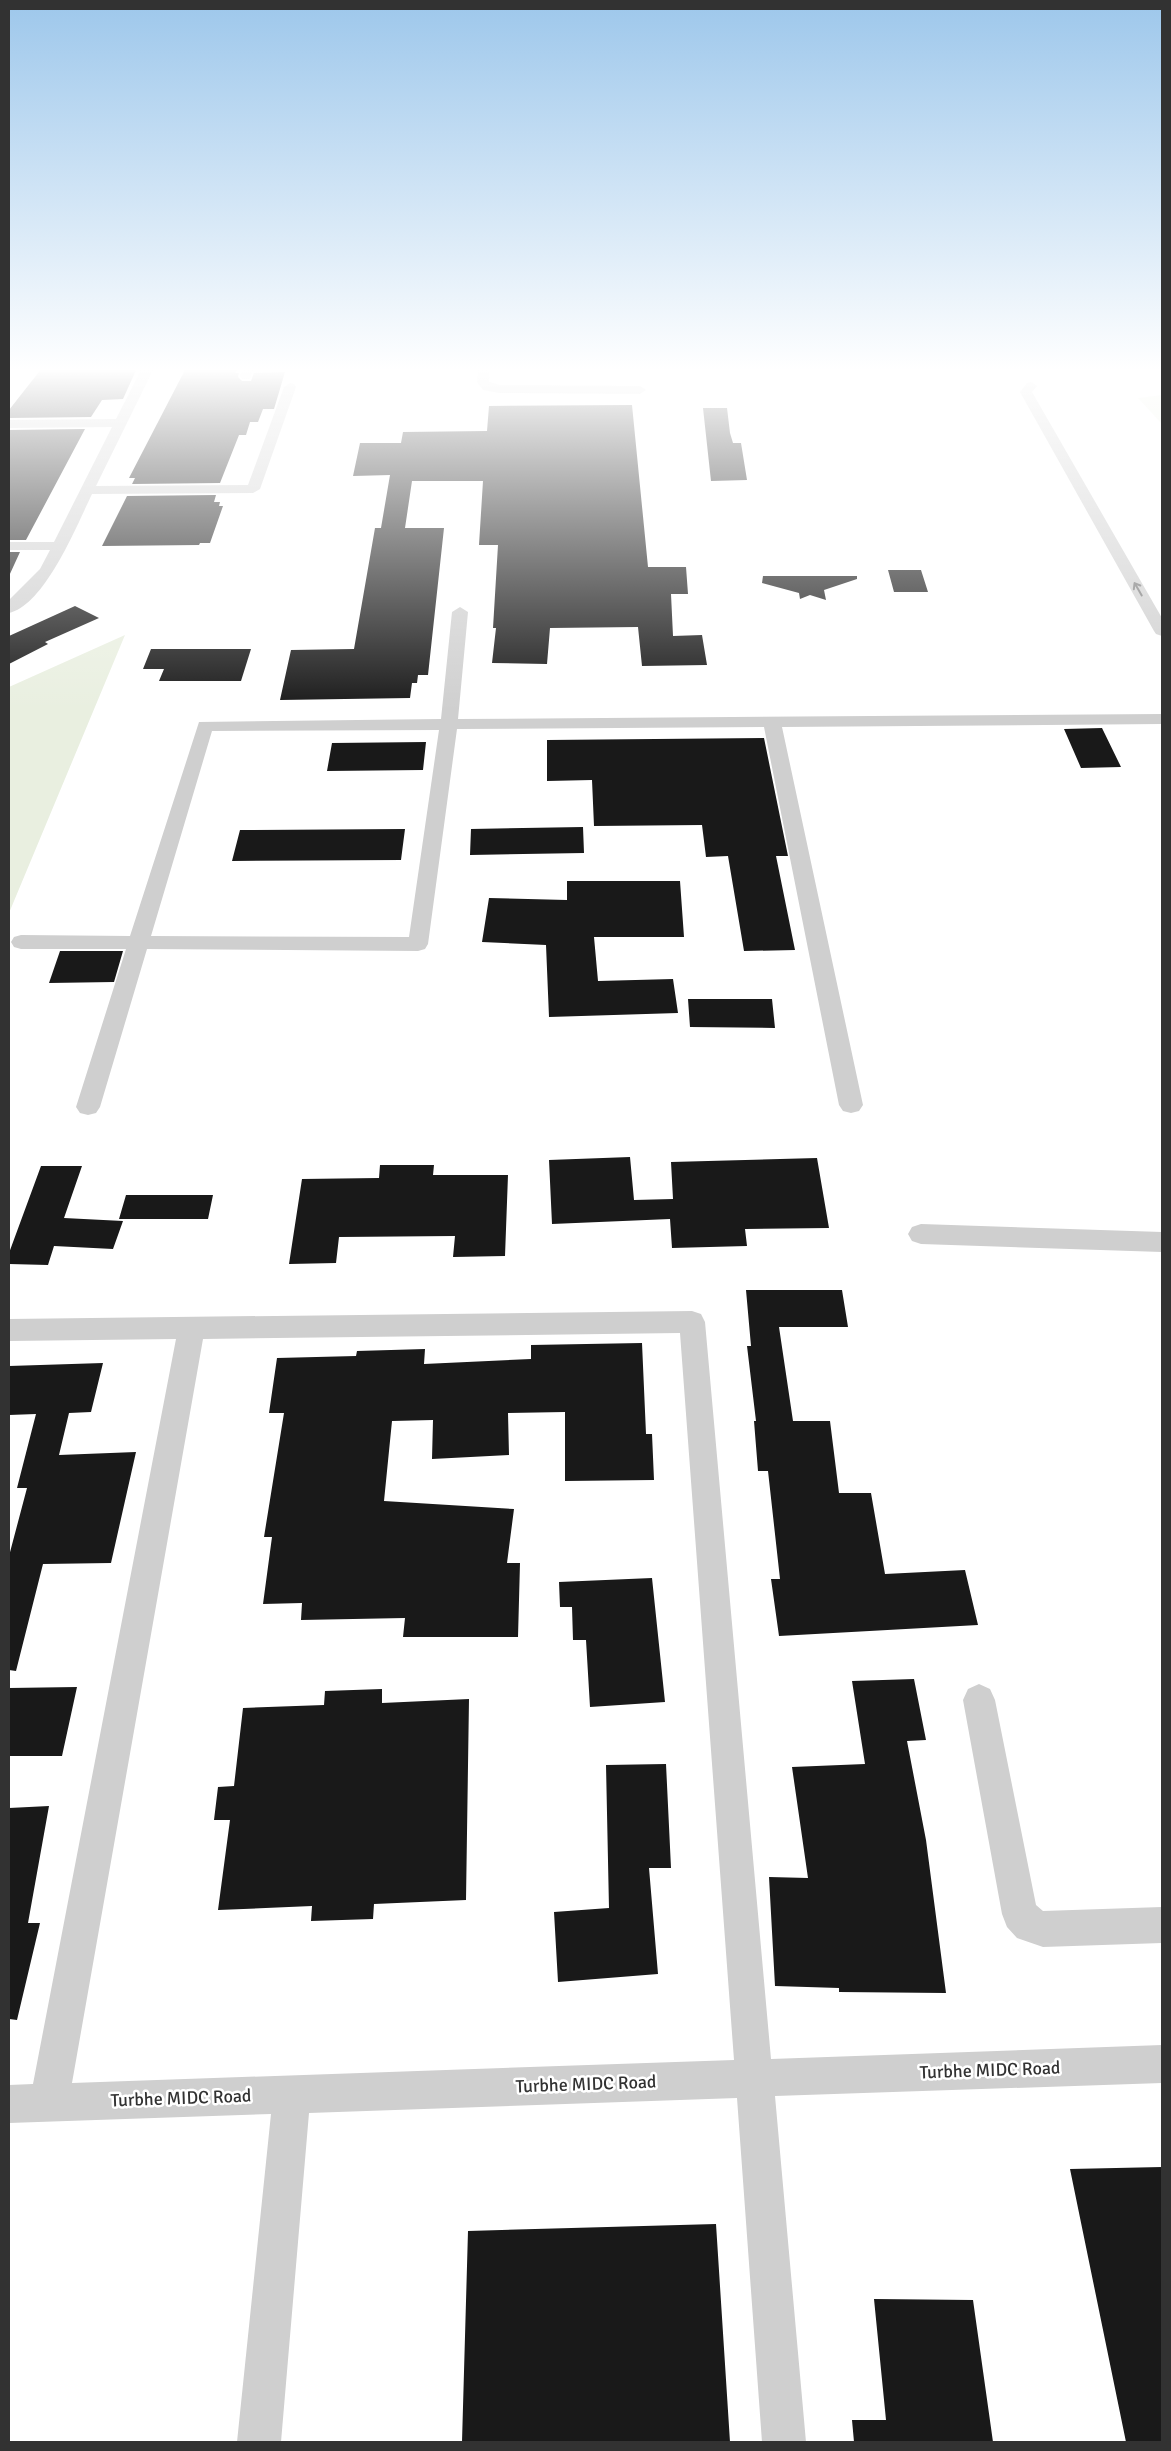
<svg xmlns="http://www.w3.org/2000/svg" width="1171" height="2451" viewBox="0 0 1171 2451" font-family="Signika,sans-serif">
	<style>
		.green { fill: #e9efe0 }
		.building { fill: #191919 }
		.lines { fill: none; stroke-linecap: round; stroke-linejoin: round }
		.minor { fill: #cfcfcf; fill-rule: evenodd }
		.oneway { stroke: #797979 }
		.labels { text-anchor: middle; stroke-width: 5; stroke-linejoin: round; paint-order: stroke }
		.near-street-label { font-size: 18px; fill: #323232; stroke: #fff }
	</style>
	<rect width="100%" height="100%" fill="#fff"/>
	<path class="green" d="M1162,395V424L1138,398Z
		M125,635L9,913V687Z"/>
	<path class="building" d="M42,368H137L123,399L102,400L91,417L9,418V410Z
		M186,368H238L235,373H239L238,377L242,381H251L254,373L285,372L274,409H263L258,422H250L246,435H239L220,483L132,484L135,478H129Z
		M632,405L648,567H686L688,594H671L673,636L702,635L707,665L642,666L638,627L550,628L547,664L492,663L496,628H493L498,545H479L483,481H412L405,528H444L428,675H418L417,683H412L410,698L280,700L291,650L354,649L375,528H381L390,475L353,476L360,443H401L403,432L487,431L489,406Z
		M703,408H727L730,433L733,443H741L747,480L711,481Z
		M85,429L26,540H9V430Z
		M216,495L214,502H220L219,506H223L210,543H200L199,545L102,546L127,496Z
		M9,552H20L9,576Z
		M888,570H921L928,592H894Z
		M763,576H857V579L824,590L826,600L810,595L800,599L799,593L762,583Z
		M75,606L99,618L45,642L48,644L9,664V636Z
		M151,649H251L241,681H159L164,669H143Z
		M1102,728L1121,767L1081,768L1064,729Z
		M764,738L788,856H776L795,950L744,951L728,856L706,857L702,825L594,826L592,780L547,781V740Z
		M426,742L423,770L327,771L332,743Z
		M583,827L584,853L470,855L471,829Z
		M405,829L401,860L232,861L240,830Z
		M567,881H680L684,937H594L598,981L673,979L678,1013L549,1017L546,945L482,942L489,898L567,900Z
		M60,951H123L114,982L49,983Z
		M688,999H772L775,1028L690,1027Z
		M630,1157L634,1200L673,1199L671,1162L817,1158L829,1228L745,1229L747,1246L672,1248L670,1219L552,1224L549,1160Z
		M380,1165H434L433,1175H508L505,1256L453,1257L455,1236L339,1237L336,1263L289,1264L302,1179L379,1178Z
		M41,1166H82L64,1218L123,1221L113,1249L54,1246L48,1265L9,1264V1253Z
		M126,1195H213L208,1219H119Z
		M746,1290H842L848,1327H779L793,1421H830L839,1493H871L885,1574L965,1570L978,1625L779,1636L771,1579H780L768,1471H758L754,1421H756L747,1346H751Z
		M642,1343L646,1434H652L654,1480L565,1481V1412L508,1413L509,1455L432,1459L433,1420L392,1421L384,1501L514,1509L507,1563H520L518,1637H403L405,1618L301,1620L302,1603L263,1604L272,1537H264L284,1413H269L277,1358L356,1356L357,1351L425,1349L424,1364L531,1359V1345Z
		M103,1363L91,1412L69,1413L59,1455L136,1452L111,1563L43,1564L16,1671L9,1670V1556L27,1488H17L36,1414L9,1415V1366Z
		M652,1578L665,1702L590,1707L586,1640H573L572,1607H560L559,1582Z
		M914,1679L926,1740L907,1741L926,1840L946,1993L839,1992V1988L775,1986L769,1877L808,1878L792,1767L865,1764L852,1681Z
		M77,1687L62,1756H9V1688Z
		M382,1689V1703L469,1699L466,1900L374,1904L373,1919L311,1921L312,1906L218,1910L230,1820H214L218,1787L234,1786L243,1708L324,1705L325,1691Z
		M666,1764L671,1868H649L658,1974L558,1982L554,1912L609,1908L606,1765Z
		M49,1806L28,1923H40L17,2020L9,2019V1808Z
		M1162,2167V2441L1126,2442L1070,2169Z
		M716,2224L730,2442H462L468,2231Z
		M874,2299L973,2300L993,2442H854L852,2420H886Z"/>
	<g class="lines">
		<path class="minor" d="M142,368H154L96,486L248,485L284,387L290,383L294,384L296,387L260,489L253,493L92,494C77,525 45,605 9,613V600L40,569L50,550H9V542H54L112,427L9,428V420L116,419Z
			M242,368H254L250,379H242L240,376Z
			M478,368H490L489,382L500,385L640,386L646,390L640,394L500,393L483,390L477,382Z
			M1031,382L1037,386L1032,392L1162,618V636L1156,634L1154,631L1020,392L1027,383Z
			M460,607L468,612L458,719L1162,714V724L782,727L863,1105L859,1111L851,1113L843,1111L839,1105L764,727L457,729L428,944L425,949L418,951L147,949L100,1107L96,1113L88,1115L80,1113L76,1107L126,949H21L14,947L11,942L14,937L21,935L130,936L199,722L441,719L452,612ZM439,730L409,937L151,936L212,731Z
			M921,1224L1162,1232V1252L921,1244L912,1241L908,1234L912,1227Z
			M692,1311L701,1314L705,1322L771,2059L1162,2045V2083L775,2096L806,2442H762L737,2098L309,2113L281,2442H237L271,2114L9,2123V2085L33,2084L176,1339L9,1341V1319ZM680,1333L734,2060L72,2083L203,1339Z
			M979,1684L990,1689L995,1700L1036,1905L1043,1911L1162,1907V1943L1043,1947L1017,1938L1007,1927L1002,1914L963,1700L968,1689Z"/>
	</g>
	<defs><path id="oneway-shaft" d="M-6 0H5M1.5-3L5.5 0L1.5 3" fill="none" stroke-width="1.6" stroke-linecap="round" stroke-linejoin="round" transform="scale(1.25)"/></defs>
	<use class="oneway" href="#oneway-shaft" transform="translate(1138 589) rotate(-120)"/>
	<linearGradient id="sky" x2="0" y2="1"><stop stop-color="#9dc7eb"/><stop offset="0.52" stop-color="#fff"/><stop offset="1" stop-color="#fff" stop-opacity="0"/></linearGradient>
	<rect width="1171" height="711" fill="url(#sky)"/>
	<g class="labels">
		<g class="near-street-label">
			<text transform="translate(990 2070) rotate(-2)" y="6">Turbhe MIDC Road</text>
			<text transform="translate(586 2084) rotate(-2)" y="6">Turbhe MIDC Road</text>
			<text transform="translate(181 2098) rotate(-2)" y="6">Turbhe MIDC Road</text>
		</g>
	</g>
	<rect width="1171" height="2451" fill="none" stroke="#323232" stroke-width="20"/>
</svg>
